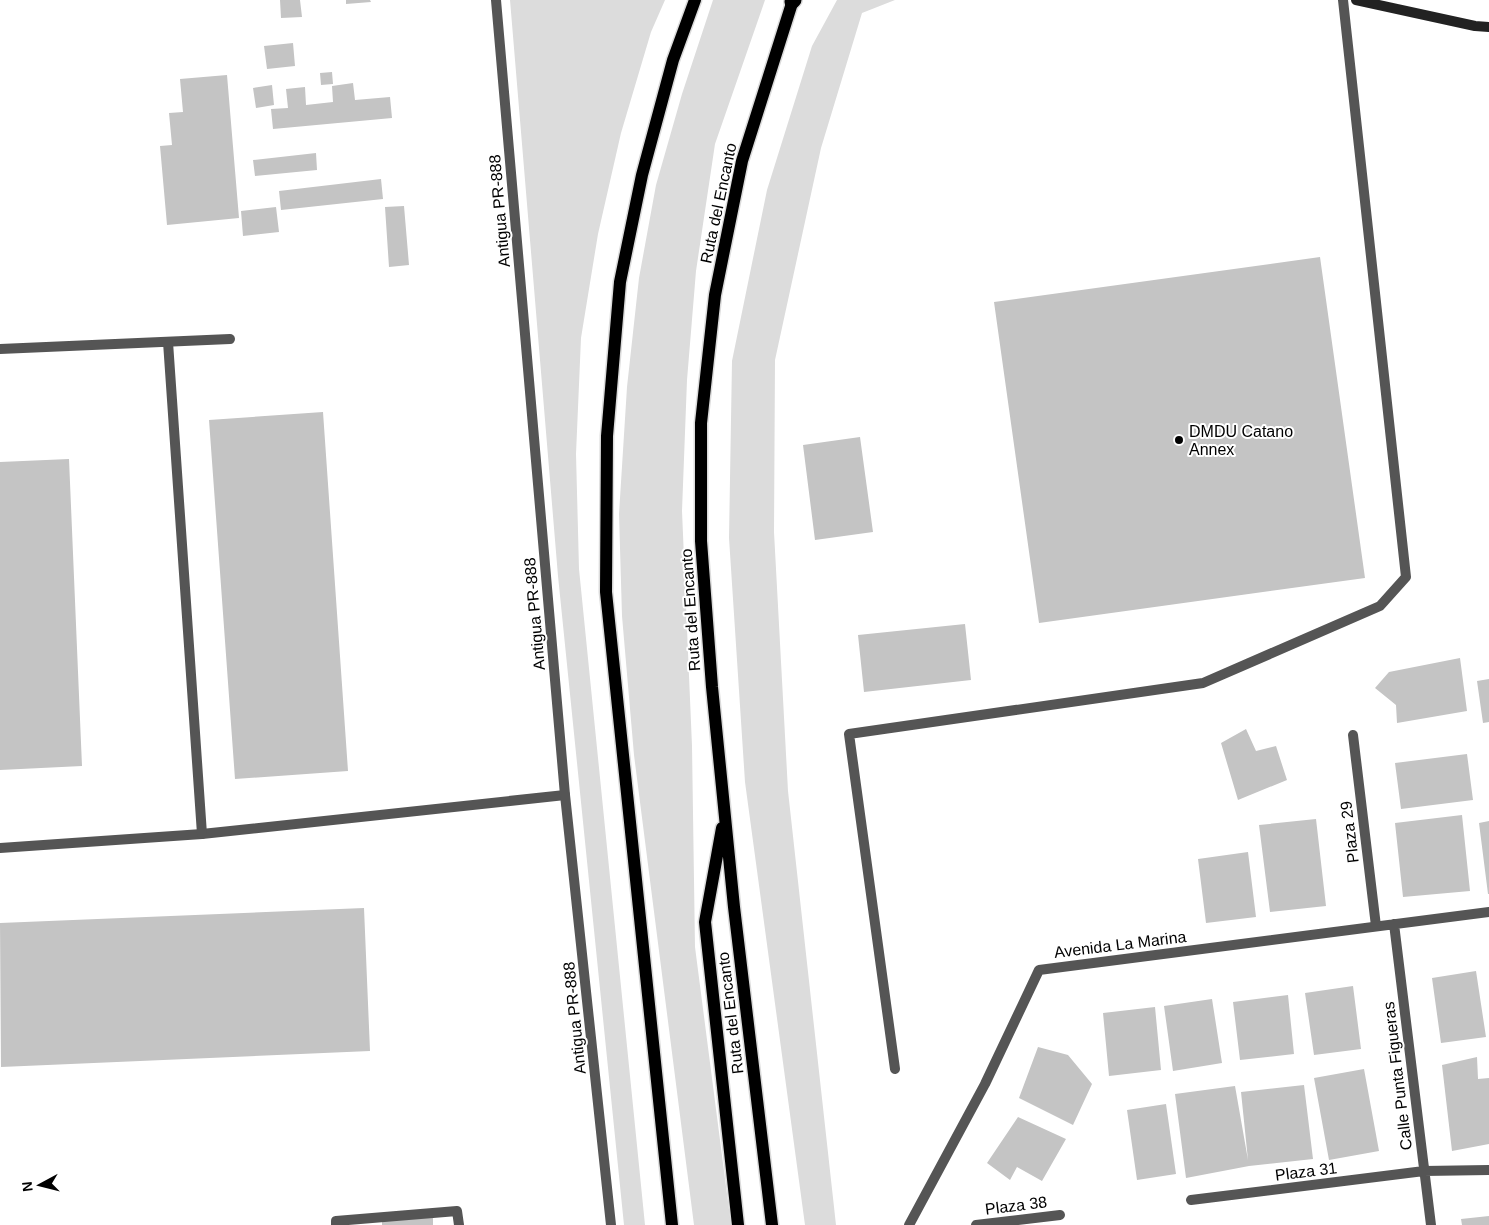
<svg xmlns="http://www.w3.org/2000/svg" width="1489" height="1225" viewBox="0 0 1489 1225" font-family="Helvetica,sans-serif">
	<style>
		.green { fill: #dcdcdc }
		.building { fill: #c4c4c4 }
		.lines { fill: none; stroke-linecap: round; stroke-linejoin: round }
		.primary-casing { stroke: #dbdbdb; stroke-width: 15 }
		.highway-casing { stroke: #dbdbdb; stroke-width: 18 }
		.lane { stroke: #555; stroke-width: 10 }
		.street { stroke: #555; stroke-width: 10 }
		.secondary { stroke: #222; stroke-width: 10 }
		.primary { stroke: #000; stroke-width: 12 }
		.highway { stroke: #000; stroke-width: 15 }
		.poi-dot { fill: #000; stroke: #fff; stroke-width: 2 }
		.labels { text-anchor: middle; stroke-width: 4; stroke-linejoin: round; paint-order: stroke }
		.street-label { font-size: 16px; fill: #000; stroke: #fff }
		.poi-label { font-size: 16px; fill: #000; stroke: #fff; text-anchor: start }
	</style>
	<rect width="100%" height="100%" fill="#fff"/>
	<path class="green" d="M510,0H665L651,32L621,133L598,234L581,338L576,454L579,569L645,1225H624L558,576Z
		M713,0H765L715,144L696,271L687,380L682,511L692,746L695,947L731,1225H694L634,755L622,616L619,514L627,387L639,278L656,185L682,94Z
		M837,0H895L862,13L821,148L775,360L774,532L788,791L836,1225H805L745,782L729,538L732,361L767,190L812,46Z"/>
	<path class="building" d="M280,0H300L302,17L281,18Z
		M346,0H370L371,2L346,4Z
		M293,43L295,66L267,69L264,46Z
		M332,72L333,84L321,85L320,73Z
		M227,75L239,218L167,225L160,146L172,145L169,113L183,112L180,79Z
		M353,83L355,100L390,97L392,118L273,129L271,109L288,108L286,89L305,87L306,105L333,102L332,86Z
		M272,85L274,105L256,108L253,88Z
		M316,153L317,170L255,176L253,160Z
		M381,179L383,199L281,210L279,191Z
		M404,206L409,265L389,267L385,207Z
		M276,207L279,232L243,236L241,211Z
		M1320,257L1365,578L1039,623L994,302Z
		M323,412L348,771L235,779L209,420Z
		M860,437L873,532L815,540L803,445Z
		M69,459L82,766L0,770V462Z
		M965,624L971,680L864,692L858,635Z
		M1460,658L1467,711L1397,723L1396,705L1375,688L1389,672Z
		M1489,679V722L1483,723L1477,681Z
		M1246,729L1256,751L1276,746L1287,780L1238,800L1221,743Z
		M1467,754L1473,800L1401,809L1395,763Z
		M1462,815L1470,891L1403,897L1395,823Z
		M1316,819L1326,906L1270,912L1259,825Z
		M1489,821V894H1488L1479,823Z
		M1248,852L1256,917L1206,923L1198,859Z
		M364,908L370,1051L1,1067L0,923Z
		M1476,971L1486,1037L1441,1043L1432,978Z
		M1353,986L1361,1049L1314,1055L1305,993Z
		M1288,995L1294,1054L1240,1060L1233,1002Z
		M1212,999L1222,1063L1173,1071L1164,1006Z
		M1155,1007L1161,1070L1109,1076L1103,1013Z
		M1038,1047L1068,1055L1092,1084L1073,1125L1019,1098Z
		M1477,1057L1478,1079L1489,1078V1144L1452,1151L1442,1065Z
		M1364,1069L1379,1151L1329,1160L1314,1078Z
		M1304,1085L1313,1159L1249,1166L1186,1178L1175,1094L1235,1086L1248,1160L1241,1092Z
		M1166,1104L1176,1174L1137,1180L1127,1110Z
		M1018,1117L1066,1139L1042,1181L1017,1167L1010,1180L987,1163Z
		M1489,1216V1225H1462L1461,1219Z
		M433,1217V1225H382V1221Z"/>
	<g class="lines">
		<g class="primary-casing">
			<path id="primary" d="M722,828L705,922L738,1225
				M672,1225L606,592L607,436L620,282L642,175L673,60L695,0
				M772,1225L734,907L712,687L701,541V423L715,295L742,161L793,0"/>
		</g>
		<g class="highway-casing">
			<path id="highway" d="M792,2L794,0"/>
		</g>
		<path class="lane" d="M0,848L202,834L565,795
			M336,1225V1221L457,1211L459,1225"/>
		<path class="street" d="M496,0L565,795L611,1225
			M168,342L202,834
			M0,349L230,339
			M1353,735L1376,926
			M1394,924L1431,1225
			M895,1069L849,734L1203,683L1380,606L1406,577L1343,0
			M1191,1200L1424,1171L1489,1170
			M909,1225L985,1084L1039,970L1489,912
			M976,1225L1060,1215"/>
		<path class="secondary" d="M1356,0L1475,26L1489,27"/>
		<use href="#primary" class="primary"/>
		<use href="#highway" class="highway"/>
	</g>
	<circle class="poi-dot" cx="1179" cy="440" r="5"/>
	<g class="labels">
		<g class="street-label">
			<text transform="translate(718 203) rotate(-78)" y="6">Ruta del Encanto</text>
			<text transform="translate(499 211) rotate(-95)" y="6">Antigua PR-888</text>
			<text transform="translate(690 610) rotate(-94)" y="6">Ruta del Encanto</text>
			<text transform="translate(534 614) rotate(-95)" y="6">Antigua PR-888</text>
			<text transform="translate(1349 832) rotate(-97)" y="6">Plaza 29</text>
			<text transform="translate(1120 944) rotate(-7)" y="6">Avenida La Marina</text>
			<text transform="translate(730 1013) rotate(-97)" y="6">Ruta del Encanto</text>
			<text transform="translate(574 1018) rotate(-96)" y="6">Antigua PR-888</text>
			<text transform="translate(1397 1076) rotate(-97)" y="6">Calle Punta Figueras</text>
			<text transform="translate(1306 1171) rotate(-7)" y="6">Plaza 31</text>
			<text transform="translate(1016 1205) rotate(-7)" y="6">Plaza 38</text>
		</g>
		<g class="poi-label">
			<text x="1189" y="437">DMDU Catano<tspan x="1189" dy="18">Annex</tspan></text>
		</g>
	</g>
	<g transform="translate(40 1185) rotate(263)" stroke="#ffffff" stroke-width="4" paint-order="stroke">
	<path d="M0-4L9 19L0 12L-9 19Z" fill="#000000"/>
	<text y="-8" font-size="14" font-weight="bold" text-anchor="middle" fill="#000000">N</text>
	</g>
</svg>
